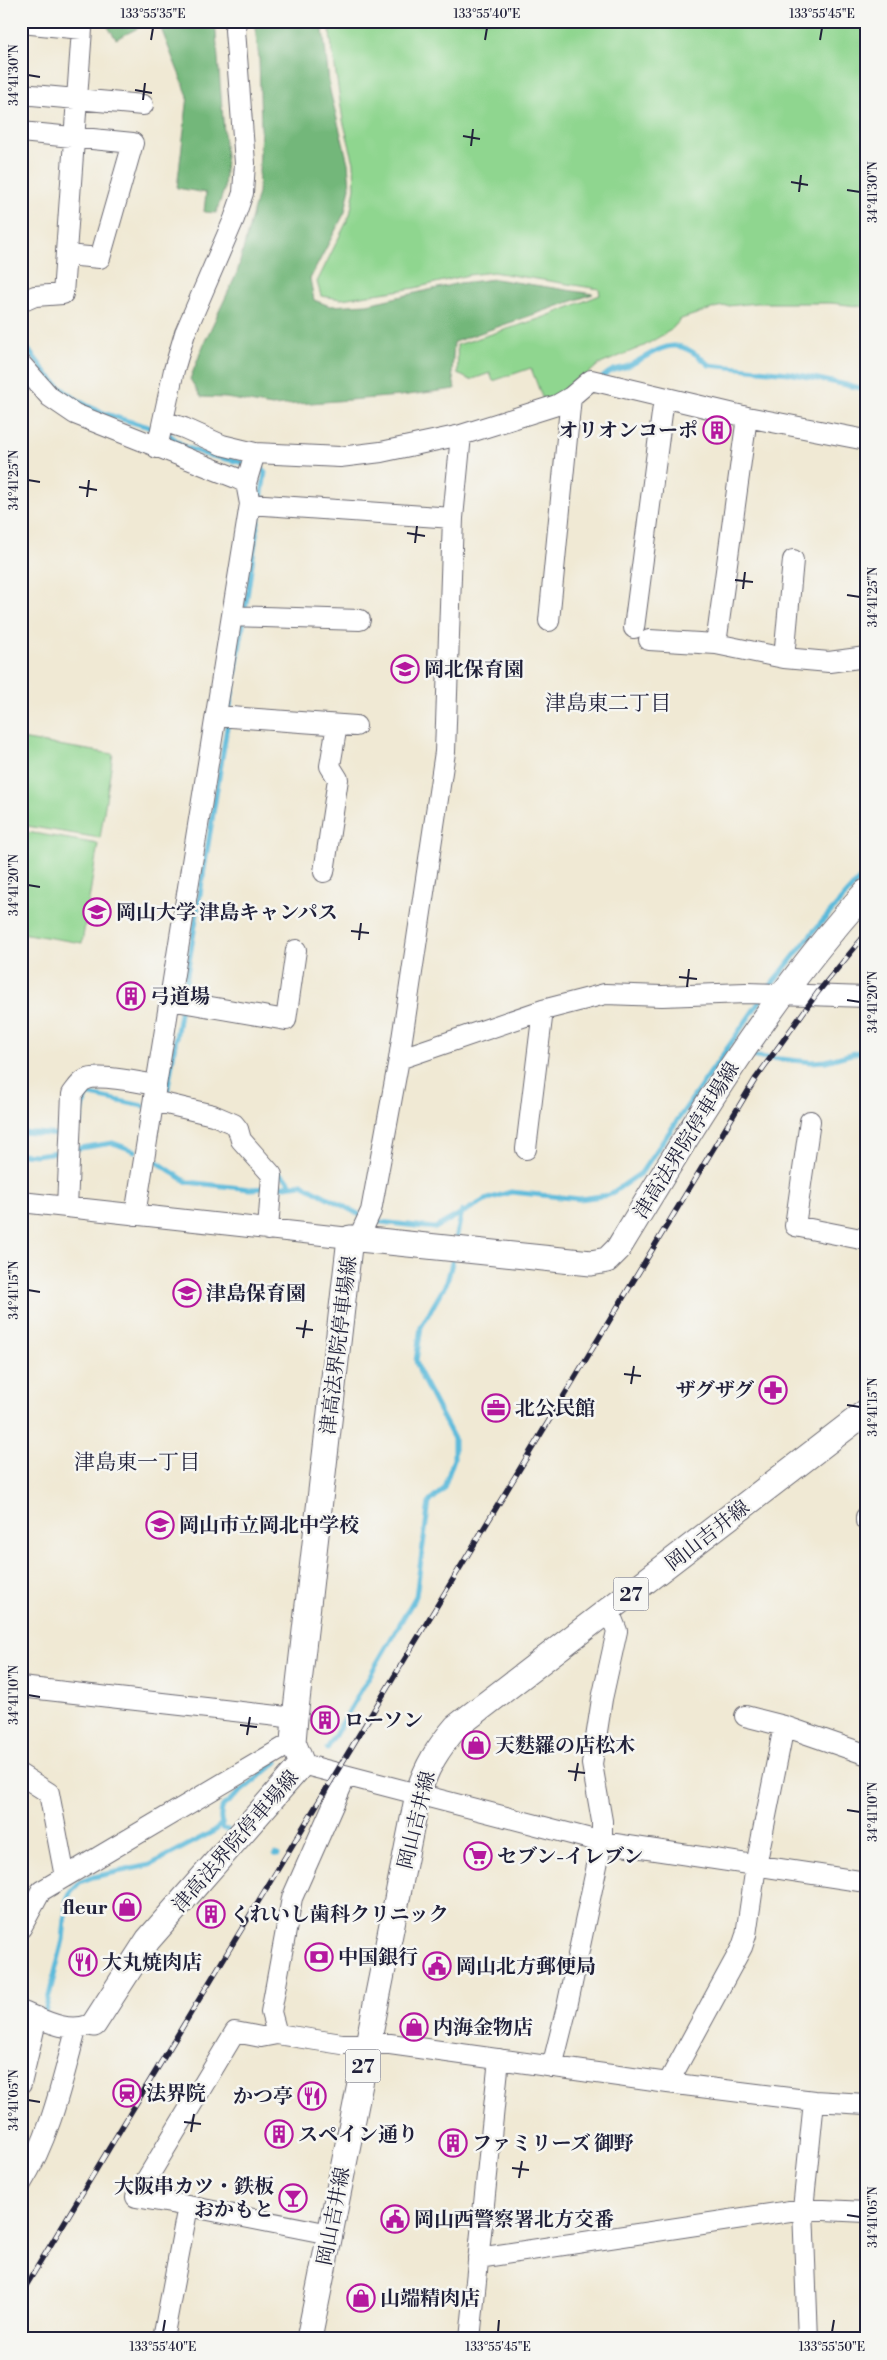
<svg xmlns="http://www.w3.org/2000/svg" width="887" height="2360" viewBox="0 0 887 2360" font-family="'Libre Bodoni','Noto Serif JP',serif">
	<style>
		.green { fill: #8fd68f; stroke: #587c65 }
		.forest { fill: #73b77a; stroke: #4a6c5a }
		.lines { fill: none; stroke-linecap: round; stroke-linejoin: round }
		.stream { stroke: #5cbada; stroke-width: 5 }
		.minor-casing { stroke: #6a6871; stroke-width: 22 }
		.major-casing { stroke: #6a6871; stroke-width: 27 }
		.minor { stroke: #fff; stroke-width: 20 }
		.major { stroke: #fff; stroke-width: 25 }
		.rail-casing { stroke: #22223b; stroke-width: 5.5 }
		.rail { stroke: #f6f6f2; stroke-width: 4; stroke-dasharray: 11; stroke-linecap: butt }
		.ticks { fill: none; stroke: #22223b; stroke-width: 2 }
		.labels { text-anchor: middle; stroke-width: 5; stroke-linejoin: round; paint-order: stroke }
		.shield { fill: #f6f6f2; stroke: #626272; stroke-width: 1 }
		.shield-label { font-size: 19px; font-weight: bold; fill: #22223b }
		.poi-label { font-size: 20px; font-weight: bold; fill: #22223b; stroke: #f6f6f2; text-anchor: start }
		.street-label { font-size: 20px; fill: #22223b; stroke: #f6f6f2 }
		.neighbourhood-label { font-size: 21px; fill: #22223b; stroke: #f6f6f2 }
		.neatline { fill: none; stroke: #22223b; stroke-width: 2 }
		.ticks-label { font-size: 12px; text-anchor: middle; fill: #22223b }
	</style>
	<rect width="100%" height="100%" fill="#f6f6f2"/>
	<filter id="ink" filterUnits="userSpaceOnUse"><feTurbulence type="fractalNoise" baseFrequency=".02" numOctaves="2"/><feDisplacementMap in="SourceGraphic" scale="10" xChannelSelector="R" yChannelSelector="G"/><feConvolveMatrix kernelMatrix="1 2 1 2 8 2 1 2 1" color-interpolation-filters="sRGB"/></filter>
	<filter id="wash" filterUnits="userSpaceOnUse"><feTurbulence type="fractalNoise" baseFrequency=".0096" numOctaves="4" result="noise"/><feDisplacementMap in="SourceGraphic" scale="20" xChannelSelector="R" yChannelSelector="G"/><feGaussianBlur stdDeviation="1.12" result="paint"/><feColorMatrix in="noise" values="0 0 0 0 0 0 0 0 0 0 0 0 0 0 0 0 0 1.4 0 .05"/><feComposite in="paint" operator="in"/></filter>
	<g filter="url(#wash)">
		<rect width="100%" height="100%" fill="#f0e9d4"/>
		<path class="green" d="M328,21H866V307L831,303H756L718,307L681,319L671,330L644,346L598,365L565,394L543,400L531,368L493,381L490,373L470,380L458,374L457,345L542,318L600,295L599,289L493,272L468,275L415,288L341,299L321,296L317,282L350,215L355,188L354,163L343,120Z
			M21,739L113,754L100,838L21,825Z
			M21,831L98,844L82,943L21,933Z"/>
		<path class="forest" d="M104,21H152L116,39Z
			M158,21H215L226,157L224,190L216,213L204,212L206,193L177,188L188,96Z
			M254,21H322L330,91L348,163L350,187L345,212L310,279L314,300L330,306L367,304L460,283L495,279L593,294L454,342L452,372L455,389L400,396L272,406L226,398L201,397L190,379L205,341L237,273L258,193L261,128L259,58Z"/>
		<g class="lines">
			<path class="stream" d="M21,335C24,345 30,353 37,361C68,406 106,415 156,429
				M603,377C615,366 618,371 630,365C665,347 675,333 709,365L789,373L866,389
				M166,432L183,446L204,454L248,464
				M256,466L260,467L265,472L261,500
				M245,611L260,508
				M229,712L244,619
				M768,989L813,932L866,872
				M183,999L228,721
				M748,1056L812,1062L826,1061L866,1050
				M166,1100L181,1007
				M80,1122L86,1094L143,1106
				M21,1132L61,1135
				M73,1149L113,1143L135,1151
				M21,1154L36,1155L64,1151
				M153,1159L187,1182L250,1189L267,1188
				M278,1172L288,1180L291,1185
				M276,1187L302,1184L364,1217
				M372,1221L435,1228L485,1200L511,1192L580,1199L609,1195L641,1173L762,998
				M456,1239L462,1211
				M327,1749L416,1596L429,1502L443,1490L454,1459V1439L421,1376L416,1361L421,1327L447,1282L453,1259
				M228,1830L223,1828C220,1819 220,1814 223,1806L277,1762
				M275,1854L278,1855
				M44,2016L63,1940L67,1899L71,1891L80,1882L93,1877L150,1865L216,1830L222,1823"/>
		</g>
	</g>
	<g filter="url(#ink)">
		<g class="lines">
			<g class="minor-casing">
				<path id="minor" d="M21,23L82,29L63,294L35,296L21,302
					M21,94L143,105
					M21,132L133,143L100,258L66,255
					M21,364L50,397L75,414L236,478L246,483L250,504L135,1215
					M163,421L184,428L222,445L255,453
					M157,448L174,370L185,333L234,219L243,193L245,163L235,30L236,21
					M246,483L255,453L340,457L381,452L461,435
					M250,504L453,518
					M233,616L360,620
					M549,621L571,397
					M634,628L664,398
					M649,640L716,644L784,658L829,662L866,657
					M716,644L747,417
					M784,658L793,560
					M217,716L356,726
					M324,872L338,779L330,766L337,725
					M170,1000L286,1020L296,950
					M399,1059L543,1010L605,994L662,996L746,993L866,997
					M154,1101L213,1115L234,1124L238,1129L241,1140L272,1175L268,1230
					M810,1121L795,1226L866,1240
					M526,1149L543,1010
					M21,1202L350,1238
					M67,1207L72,1094C76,1089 80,1082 85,1080C99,1073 140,1083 156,1085
					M358,1239L371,1211L399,1059L445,752L453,518L461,435L557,405L571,397L591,380L747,417L866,440
					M866,1517V1521
					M21,1687L295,1718
					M745,1716L784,1726L865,1754
					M302,1764L602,1842L866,1882
					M21,1775L49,1793L65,1877
					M21,1928L41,1891L293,1742
					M21,2011C44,2020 66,2033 89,2025
					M277,2034L271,2012L292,1898L346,1776
					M552,2067L567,2007L602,1842V1821L592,1764L602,1699L617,1631L609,1611
					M668,2083L742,1947L746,1935L756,1866L784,1726
					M21,2084L37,2017
					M21,2184C50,2138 62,2082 76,2030
					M188,2206L136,2197L235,2032L261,2037L277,2034L342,2044H390L668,2083L814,2101L866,2104
					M478,2258L803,2209L866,2212
					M163,2339L188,2206L330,2234
					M470,2339L499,2059
					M808,2339L803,2209L814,2101"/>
			</g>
			<g class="major-casing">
				<path id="major" d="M94,2024L148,1940L302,1764L293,1742L295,1718L350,1238L591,1263L607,1260L618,1249C693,1125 768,1000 866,892
					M309,2339L418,1794C426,1767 438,1748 456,1727L866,1412"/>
			</g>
			<use href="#minor" class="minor"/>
			<use href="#major" class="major"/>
			<g class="rail-casing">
				<path id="rail" d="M21,2294L756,1078L818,992L866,934"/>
			</g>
			<use href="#rail" class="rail"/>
		</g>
	</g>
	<path class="ticks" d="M151,40L153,28M485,40L487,28M820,40L822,28M28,75L40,77M135,90L152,93M143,100L145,83M463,136L480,139M471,146L473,129M791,182L808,185M847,190L860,192M799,192L801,175M28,480L40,482M79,487L97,490M87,497L89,480M407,533L425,536M415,543L417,526M735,580L753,582M743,589L745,572M847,595L860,597M28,885L40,887M351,931L369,933M359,940L361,923M679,977L697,979M687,987L689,969M847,1000L860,1002M28,1290L40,1292M296,1328L313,1330M303,1338L306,1320M624,1374L641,1376M631,1384L634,1366M847,1405L860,1407M28,1695L40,1697M240,1725L257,1727M247,1735L250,1717M568,1771L585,1773M575,1781L578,1763M847,1810L860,1812M28,2100L40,2102M184,2122L201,2124M191,2132L194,2114M512,2168L529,2170M519,2178L522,2161M847,2215L860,2217M163,2332L165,2320M498,2332L499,2320M832,2332L834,2320"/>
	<defs>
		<g id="building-ring" transform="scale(1.4375)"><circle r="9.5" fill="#f6f6f2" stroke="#b5179e" stroke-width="1.5"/><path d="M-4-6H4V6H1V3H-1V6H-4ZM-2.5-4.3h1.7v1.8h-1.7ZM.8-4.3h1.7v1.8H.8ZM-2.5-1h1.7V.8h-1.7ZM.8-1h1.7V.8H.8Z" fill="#b5179e"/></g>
		<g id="school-ring" transform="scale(1.4375)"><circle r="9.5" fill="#f6f6f2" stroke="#b5179e" stroke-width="1.5"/><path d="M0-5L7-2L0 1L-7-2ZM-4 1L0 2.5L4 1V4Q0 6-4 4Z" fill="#b5179e"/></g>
		<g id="university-ring" transform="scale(1.4375)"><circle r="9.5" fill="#f6f6f2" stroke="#b5179e" stroke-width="1.5"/><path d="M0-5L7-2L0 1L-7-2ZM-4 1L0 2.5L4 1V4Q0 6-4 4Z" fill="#b5179e"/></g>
		<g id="pharmacy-ring" transform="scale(1.4375)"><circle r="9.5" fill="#f6f6f2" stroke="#b5179e" stroke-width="1.5"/><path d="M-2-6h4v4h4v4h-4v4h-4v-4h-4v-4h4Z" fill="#b5179e"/></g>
		<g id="office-ring" transform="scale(1.4375)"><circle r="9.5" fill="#f6f6f2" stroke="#b5179e" stroke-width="1.5"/><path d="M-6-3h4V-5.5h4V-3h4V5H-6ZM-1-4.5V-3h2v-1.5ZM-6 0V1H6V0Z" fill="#b5179e"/></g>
		<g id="shop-ring" transform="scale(1.4375)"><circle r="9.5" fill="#f6f6f2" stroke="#b5179e" stroke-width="1.5"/><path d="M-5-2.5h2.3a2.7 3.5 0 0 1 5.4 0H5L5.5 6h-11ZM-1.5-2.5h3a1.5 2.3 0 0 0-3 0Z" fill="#b5179e"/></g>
		<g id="supermarket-ring" transform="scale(1.4375)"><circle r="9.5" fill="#f6f6f2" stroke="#b5179e" stroke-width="1.5"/><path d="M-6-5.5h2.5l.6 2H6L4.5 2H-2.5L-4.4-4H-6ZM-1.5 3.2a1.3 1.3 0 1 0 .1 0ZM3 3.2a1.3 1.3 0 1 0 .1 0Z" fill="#b5179e"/></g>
		<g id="bank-ring" transform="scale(1.4375)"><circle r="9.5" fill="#f6f6f2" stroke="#b5179e" stroke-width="1.5"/><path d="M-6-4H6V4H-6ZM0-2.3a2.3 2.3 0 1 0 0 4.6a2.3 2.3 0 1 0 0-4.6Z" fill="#b5179e"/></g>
		<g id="restaurant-ring" transform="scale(1.4375)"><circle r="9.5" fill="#f6f6f2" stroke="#b5179e" stroke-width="1.5"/><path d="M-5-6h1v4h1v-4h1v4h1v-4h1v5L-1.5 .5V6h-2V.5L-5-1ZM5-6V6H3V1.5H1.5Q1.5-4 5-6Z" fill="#b5179e"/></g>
		<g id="civic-ring" transform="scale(1.4375)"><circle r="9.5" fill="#f6f6f2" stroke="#b5179e" stroke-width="1.5"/><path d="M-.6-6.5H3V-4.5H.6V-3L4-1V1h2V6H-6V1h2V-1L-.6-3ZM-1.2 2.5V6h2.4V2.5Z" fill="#b5179e"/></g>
		<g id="station-ring" transform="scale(1.4375)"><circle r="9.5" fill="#f6f6f2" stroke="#b5179e" stroke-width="1.5"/><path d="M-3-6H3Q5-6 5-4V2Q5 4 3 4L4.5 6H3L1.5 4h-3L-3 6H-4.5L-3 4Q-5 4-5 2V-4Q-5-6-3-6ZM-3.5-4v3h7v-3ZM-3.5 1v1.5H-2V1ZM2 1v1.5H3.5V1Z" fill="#b5179e"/></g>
		<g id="bar-ring" transform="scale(1.4375)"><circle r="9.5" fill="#f6f6f2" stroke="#b5179e" stroke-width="1.5"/><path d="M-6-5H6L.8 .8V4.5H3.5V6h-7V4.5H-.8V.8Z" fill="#b5179e"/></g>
	</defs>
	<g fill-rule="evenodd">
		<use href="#building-ring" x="717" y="430"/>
		<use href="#school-ring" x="405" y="669"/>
		<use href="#university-ring" x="97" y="912"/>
		<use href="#building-ring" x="131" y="996"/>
		<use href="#school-ring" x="187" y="1293"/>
		<use href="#pharmacy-ring" x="773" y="1390"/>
		<use href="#office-ring" x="496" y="1408"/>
		<use href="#school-ring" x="160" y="1525"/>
		<use href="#building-ring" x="325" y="1720"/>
		<use href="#shop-ring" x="476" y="1745"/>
		<use href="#supermarket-ring" x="478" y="1856"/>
		<use href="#shop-ring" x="127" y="1907"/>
		<use href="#building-ring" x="211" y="1914"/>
		<use href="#bank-ring" x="319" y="1957"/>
		<use href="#restaurant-ring" x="83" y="1962"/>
		<use href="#civic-ring" x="437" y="1966"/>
		<use href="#shop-ring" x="414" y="2027"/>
		<use href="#station-ring" x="127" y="2093"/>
		<use href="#restaurant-ring" x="312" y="2096"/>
		<use href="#building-ring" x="279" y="2134"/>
		<use href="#building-ring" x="453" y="2143"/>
		<use href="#bar-ring" x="293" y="2198"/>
		<use href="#civic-ring" x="395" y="2219"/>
		<use href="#shop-ring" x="361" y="2298"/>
	</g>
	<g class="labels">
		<g class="shield">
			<rect x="613.5" y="1577.5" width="35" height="33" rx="4"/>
			<rect x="345.5" y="2049.5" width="35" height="33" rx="4"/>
		</g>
		<g class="shield-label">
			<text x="631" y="1601">27</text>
			<text x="363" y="2073">27</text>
		</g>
		<g class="poi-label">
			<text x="698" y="437" text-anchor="end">オリオンコーポ</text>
			<text x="424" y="676">岡北保育園</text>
			<text x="116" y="919">岡山大学 津島キャンパス</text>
			<text x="150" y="1003">弓道場</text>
			<text x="206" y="1300">津島保育園</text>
			<text x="754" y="1397" text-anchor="end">ザグザグ</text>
			<text x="515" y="1415">北公民館</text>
			<text x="179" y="1532">岡山市立岡北中学校</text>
			<text x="344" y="1727">ローソン</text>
			<text x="495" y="1752">天麩羅の店松木</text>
			<text x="497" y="1863">セブン-イレブン</text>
			<text x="108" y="1914" text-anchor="end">fleur</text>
			<text x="230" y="1921">くれいし歯科クリニック</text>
			<text x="338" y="1964">中国銀行</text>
			<text x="102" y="1969">大丸焼肉店</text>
			<text x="456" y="1973">岡山北方郵便局</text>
			<text x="433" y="2034">内海金物店</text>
			<text x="146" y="2100">法界院</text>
			<text x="293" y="2103" text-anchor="end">かつ亭</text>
			<text x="298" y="2141">スペイン通り</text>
			<text x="472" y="2150">ファミリーズ 御野</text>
			<text x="274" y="2193" text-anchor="end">大阪串カツ・鉄板<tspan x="274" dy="23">おかもと</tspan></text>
			<text x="414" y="2226">岡山西警察署北方交番</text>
			<text x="380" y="2305">山端精肉店</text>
		</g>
		<g class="street-label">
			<text transform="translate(686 1140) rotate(-58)" y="7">津高法界院停車場線</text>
			<text transform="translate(338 1345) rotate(-83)" y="7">津高法界院停車場線</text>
			<text transform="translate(707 1535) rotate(-38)" y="7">岡山吉井線</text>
			<text transform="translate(416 1820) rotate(-76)" y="7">岡山吉井線</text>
			<text transform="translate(235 1841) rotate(-49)" y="7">津高法界院停車場線</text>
			<text transform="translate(333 2216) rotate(-79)" y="7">岡山吉井線</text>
		</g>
		<g class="neighbourhood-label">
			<text x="608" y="710">津島東二丁目</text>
			<text x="137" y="1469">津島東一丁目</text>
		</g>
	</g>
	<rect width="887" height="2360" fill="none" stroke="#f6f6f2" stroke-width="55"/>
	<rect x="28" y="28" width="832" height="2304" class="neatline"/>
	<g class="ticks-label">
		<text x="153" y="18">133°55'35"E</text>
		<text x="487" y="18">133°55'40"E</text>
		<text x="822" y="18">133°55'45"E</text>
		<text transform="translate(14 75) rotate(-90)" y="4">34°41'30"N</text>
		<text transform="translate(873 192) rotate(-90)" y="4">34°41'30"N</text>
		<text transform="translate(14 480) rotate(-90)" y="4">34°41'25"N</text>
		<text transform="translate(873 597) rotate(-90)" y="4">34°41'25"N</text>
		<text transform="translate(14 885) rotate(-90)" y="4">34°41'20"N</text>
		<text transform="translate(873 1002) rotate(-90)" y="4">34°41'20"N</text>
		<text transform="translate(14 1290) rotate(-90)" y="4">34°41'15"N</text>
		<text transform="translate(873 1407) rotate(-90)" y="4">34°41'15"N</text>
		<text transform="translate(14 1695) rotate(-90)" y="4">34°41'10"N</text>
		<text transform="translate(873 1812) rotate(-90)" y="4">34°41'10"N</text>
		<text transform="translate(14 2100) rotate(-90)" y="4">34°41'05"N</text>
		<text transform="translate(873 2217) rotate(-90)" y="4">34°41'05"N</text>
		<text x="163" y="2351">133°55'40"E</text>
		<text x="498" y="2351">133°55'45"E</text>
		<text x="832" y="2351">133°55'50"E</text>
	</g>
</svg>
